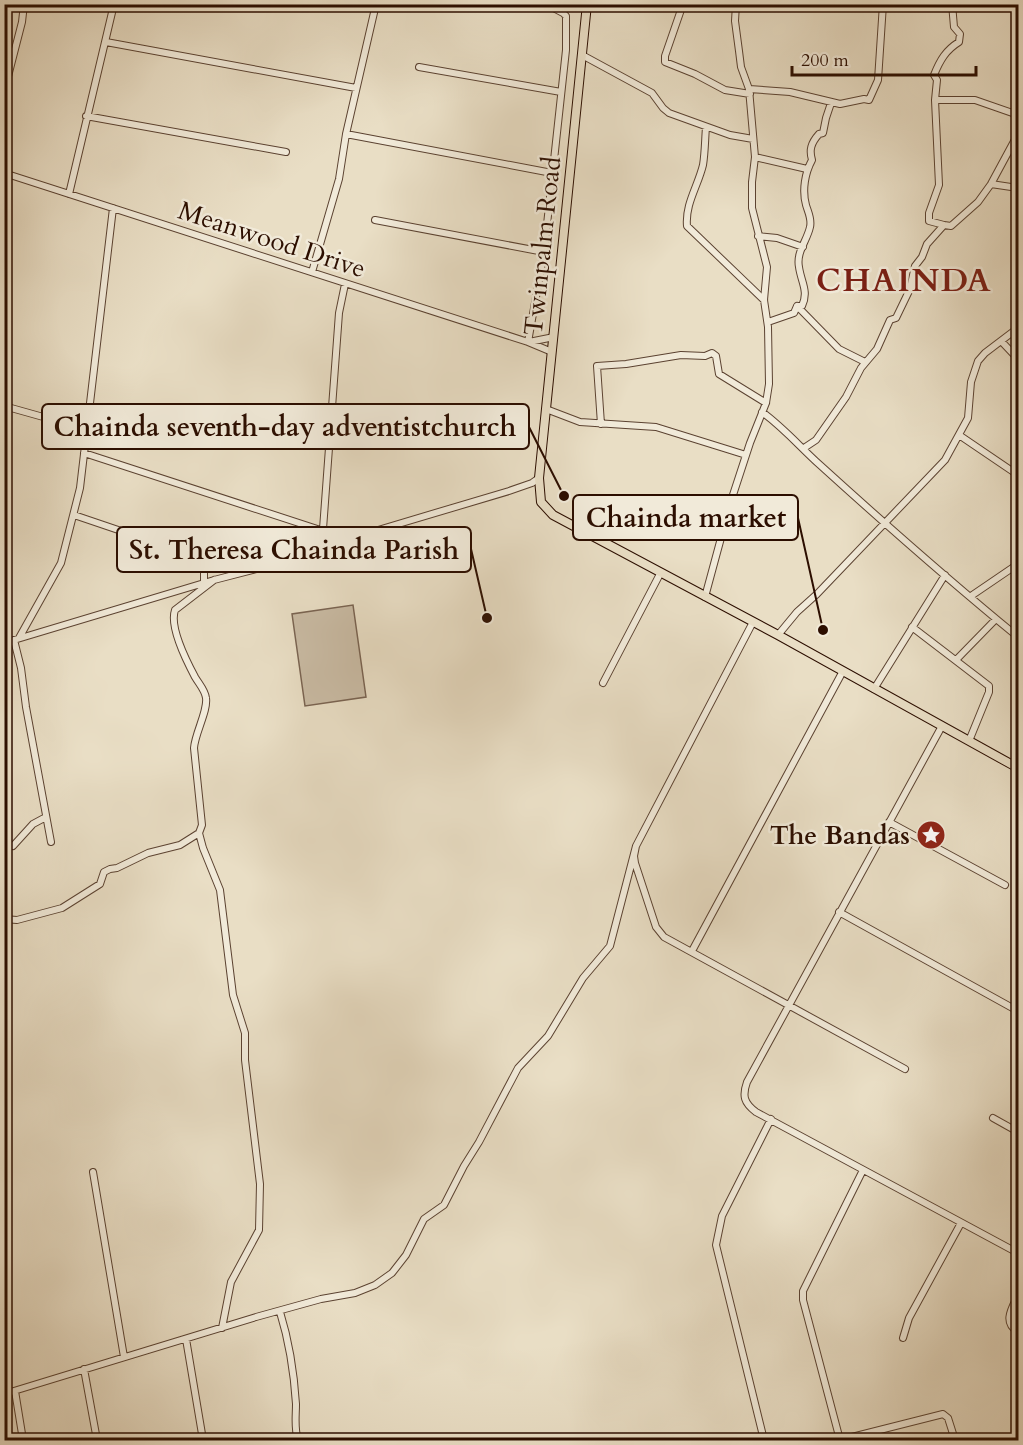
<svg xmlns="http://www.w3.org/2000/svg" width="1023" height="1445" viewBox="0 0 1023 1445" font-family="Cardo,serif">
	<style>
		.green { fill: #c9bba4; stroke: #7a6452; stroke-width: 1.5 }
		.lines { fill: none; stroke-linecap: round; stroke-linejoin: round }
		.minor-casing { stroke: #5b4231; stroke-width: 8 }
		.major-casing { stroke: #2c0e00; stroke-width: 10 }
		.minor { stroke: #f1ead9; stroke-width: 6 }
		.major { stroke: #e9dec5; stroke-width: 8 }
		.labels { text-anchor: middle; stroke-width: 5; stroke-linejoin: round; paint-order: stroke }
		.street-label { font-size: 26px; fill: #2c0e00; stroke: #f1ead9 }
		.poi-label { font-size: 26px; font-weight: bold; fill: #2c0e00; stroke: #f1ead9; text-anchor: end }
		.district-label { font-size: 32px; font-weight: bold; letter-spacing: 1.5px; fill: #7a1f14; stroke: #f1ead9 }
		.leader { fill: none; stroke: #2c0e00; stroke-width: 2 }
		.callout-dot { fill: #2c0e00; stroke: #f1ead9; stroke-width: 2 }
		.callout { fill: #f1ead9; stroke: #2c0e00; stroke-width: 2 }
		.callout-label { font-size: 27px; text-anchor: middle; font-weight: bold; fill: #2c0e00 }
	</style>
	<rect width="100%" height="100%" fill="#e9dec5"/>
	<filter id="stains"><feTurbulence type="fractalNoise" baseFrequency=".00333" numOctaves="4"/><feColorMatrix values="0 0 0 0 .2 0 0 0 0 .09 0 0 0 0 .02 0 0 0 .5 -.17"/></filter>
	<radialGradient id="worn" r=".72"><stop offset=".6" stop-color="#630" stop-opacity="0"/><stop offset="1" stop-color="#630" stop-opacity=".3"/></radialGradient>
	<path class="green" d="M353,605L366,697L305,706L292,614Z"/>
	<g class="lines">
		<g class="minor-casing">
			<path id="minor" d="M683,4L665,56V62L695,74L725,90L750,94
				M106,42L356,88
				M582,55L652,93L663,108L669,113L730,135L753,139
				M419,67L561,92
				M749,89L790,92L840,104L864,99L869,100L878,80L883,4
				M4,92L22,22L24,4
				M935,100H975L1018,115
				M86,116L286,152
				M706,127C705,139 705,153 703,165C698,186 685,204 687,226L764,300
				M346,134L552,173
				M755,157L807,169
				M4,173L528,342L552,352
				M991,184L1018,188
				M69,194L114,4
				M375,220L544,252
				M944,225L929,221V213L939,185L935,100L937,80L934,75C940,60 946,50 959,42L960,34L954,27L952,4
				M758,236L777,238L803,247
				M312,272L339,179L346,134L376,4
				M797,306L839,349L865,362
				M768,322L794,313L797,306H802C809,291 801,282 799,267C796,252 807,241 810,227C812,219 808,212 806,205C802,190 805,173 812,160C809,150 811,143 819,134L823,133L826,118L831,103
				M528,342L544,252L566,50V16L563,13L546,4
				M529,342L554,337
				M1002,342L1018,359
				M4,406L86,429
				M546,409L580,422L656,427L746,455
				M762,412C784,428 800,447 820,465C885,524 951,582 1018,637
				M601,424L597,366L626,364L681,355L705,356L712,353L716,356L719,374L766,403
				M959,435L1018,475
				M804,448L816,440L846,397L861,368L877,349L890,320L896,318L910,289L915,266L922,257L927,244L944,225L951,226L978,202L991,184L1018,134
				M84,453L348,539
				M74,515L198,557L245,570
				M320,550L323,529L339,313L345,284
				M198,557L204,571V583
				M214,580L175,610C169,627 187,662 195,677C199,684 205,690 206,698C208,711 195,733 194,748L202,825L199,833L203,848L220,890L233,995L245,1033V1060L260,1184L259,1230L231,1282L222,1328
				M971,596L1018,564
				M705,597L731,501L750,443L766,403L769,384L768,327L764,300L767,267L752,208V182L755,157L749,89L741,67L739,51L735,21L736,4
				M753,622L636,846L634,856L635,863L656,927L664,937L905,1069
				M912,627L989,686V692L969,741
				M778,635L797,612L817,594L945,460L968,418L971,382L978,361L985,353L1018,328
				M19,638L61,563L80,488L113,208
				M14,640L21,668L26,707L51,842
				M4,643L214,580L288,561L348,539L509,491L532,483L539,478
				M956,660L996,619
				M603,683L661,572
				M874,689L945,575
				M942,726L747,1082C742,1096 744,1103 756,1112L1018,1253
				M889,822L1005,885
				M13,846L33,824L46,817
				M839,912L1018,1011
				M4,919L17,920L62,908L100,884L104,872L110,869L117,868L148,853L180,845L199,833
				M692,951L843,671
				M993,1118L1018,1132
				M93,1172L124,1357
				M1018,1295C1012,1308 1002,1322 1018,1332
				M280,1312C289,1341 294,1373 296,1404C296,1417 294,1428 298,1440
				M903,1338L909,1318L961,1223
				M186,1339L203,1440
				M84,1369L97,1440
				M15,1391L23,1440
				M4,1394L256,1317L321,1299L355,1293L375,1285L392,1273L406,1255L424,1219L444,1205L464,1166L479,1142L518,1068L548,1036L583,978L610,946L636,846
				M764,1440L716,1245L722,1216L771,1119
				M840,1440L803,1300V1291L863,1170
				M840,1440L943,1414L948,1418L955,1440"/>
		</g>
		<g class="major-casing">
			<path id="major" d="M587,4L539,478L541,502L553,515L778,635L1018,768"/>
		</g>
		<use href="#minor" class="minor"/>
		<use href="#major" class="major"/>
	</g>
	<defs>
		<g id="sight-disc" transform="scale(1.5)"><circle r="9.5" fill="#8f2418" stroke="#f1ead9"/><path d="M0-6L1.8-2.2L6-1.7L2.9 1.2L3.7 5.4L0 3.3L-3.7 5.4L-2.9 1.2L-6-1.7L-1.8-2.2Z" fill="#fff"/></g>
	</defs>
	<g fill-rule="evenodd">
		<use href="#sight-disc" x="931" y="835"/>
	</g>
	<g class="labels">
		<g class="street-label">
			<text transform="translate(272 239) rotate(18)" y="9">Meanwood Drive</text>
			<text transform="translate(542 246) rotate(-84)" y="9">Twinpalm Road</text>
		</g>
		<g class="poi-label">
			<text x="910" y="844">The Bandas</text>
		</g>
		<g class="district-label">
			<text x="904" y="291">CHAINDA</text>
		</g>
	</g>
	<path class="leader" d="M564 496L529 427M823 630L798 518M487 618L471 549"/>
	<g class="callout-dot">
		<circle cx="564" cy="496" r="6"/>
		<circle cx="823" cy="630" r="6"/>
		<circle cx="487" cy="618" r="6"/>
	</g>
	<g class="callout">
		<rect x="42" y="404" width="487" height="45" rx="6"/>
		<rect x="573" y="495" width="225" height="45" rx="6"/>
		<rect x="117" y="527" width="354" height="45" rx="6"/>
	</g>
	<g class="callout-label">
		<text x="285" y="436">Chainda seventh-day adventistchurch</text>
		<text x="686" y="527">Chainda market</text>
		<text x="294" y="559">St. Theresa Chainda Parish</text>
	</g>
	<rect width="1023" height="1445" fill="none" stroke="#e9dec5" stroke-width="24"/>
	<rect x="6" y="6" width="1011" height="1433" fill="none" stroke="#2c0e00" stroke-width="3"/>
	<rect x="12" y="12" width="999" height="1421" fill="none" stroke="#2c0e00" stroke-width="1.5"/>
	<path d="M792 66v9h184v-9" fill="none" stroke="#2c0e00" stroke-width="3"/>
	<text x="801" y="66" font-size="18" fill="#2c0e00" stroke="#f1ead9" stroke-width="4.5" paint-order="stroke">200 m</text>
	<rect width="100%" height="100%" filter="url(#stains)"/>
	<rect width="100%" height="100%" fill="url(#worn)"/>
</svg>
